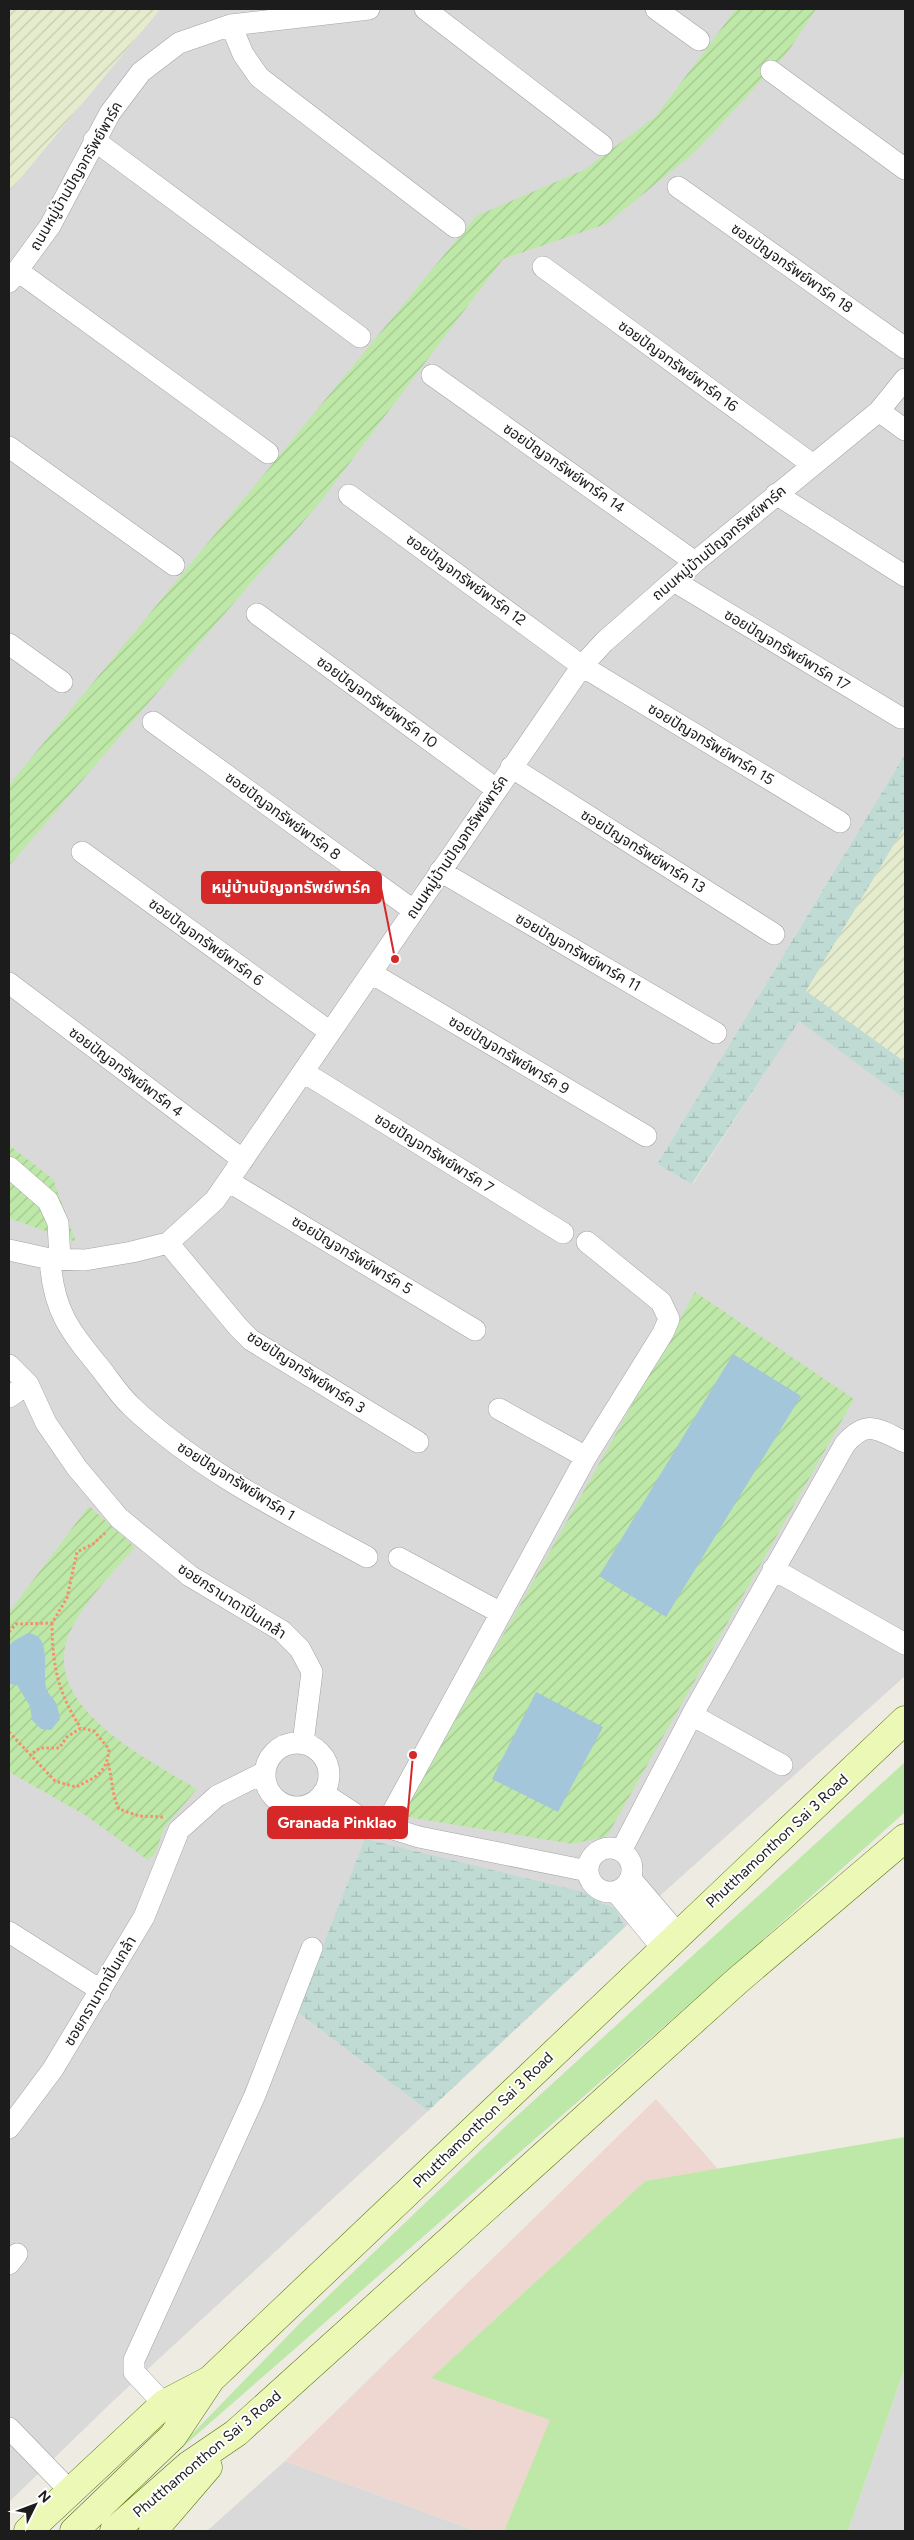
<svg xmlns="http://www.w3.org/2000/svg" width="914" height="2540" viewBox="0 0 914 2540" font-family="Figtree,'Noto Sans Thai',sans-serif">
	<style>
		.residential { fill: #dad9d9 }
		.commercial { fill: #efd7d1 }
		.farmland { fill: url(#farmland-furrows) }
		.grass { fill: #bee8a8 }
		.wetland { fill: url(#wetland-marsh) }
		.garden { fill: url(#garden-furrows) }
		.water { fill: #a3c6db }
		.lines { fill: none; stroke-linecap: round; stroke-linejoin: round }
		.minor-casing { stroke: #a3a3a3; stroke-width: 22 }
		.secondary-casing { stroke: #557006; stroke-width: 29 }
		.path { stroke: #f78e69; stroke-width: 3; stroke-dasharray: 2.5 2.5; stroke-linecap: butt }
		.minor { stroke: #fff; stroke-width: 21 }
		.secondary { stroke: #ebf8b6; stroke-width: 28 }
		.labels { text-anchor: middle; stroke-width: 4; stroke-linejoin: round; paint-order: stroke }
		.street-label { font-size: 15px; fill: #1c1c1c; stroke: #fff }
		.leader { fill: none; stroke: #d62828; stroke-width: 2 }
		.callout-dot { fill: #d62828; stroke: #fff; stroke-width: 2 }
		.callout { fill: #d62828; stroke: #d62828; stroke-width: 2 }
		.callout-label { font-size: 16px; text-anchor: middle; font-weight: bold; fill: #fff }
	</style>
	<defs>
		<pattern id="farmland-furrows" width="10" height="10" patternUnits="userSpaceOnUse" patternTransform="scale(1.25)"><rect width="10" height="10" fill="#e5eccd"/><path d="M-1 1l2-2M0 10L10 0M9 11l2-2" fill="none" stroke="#c4caaf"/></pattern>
		<pattern id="wetland-marsh" width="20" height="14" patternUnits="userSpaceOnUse" patternTransform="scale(1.25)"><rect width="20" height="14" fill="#bfdbd3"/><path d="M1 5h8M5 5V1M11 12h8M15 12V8" fill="none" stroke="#a4bbb5"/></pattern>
		<pattern id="garden-furrows" width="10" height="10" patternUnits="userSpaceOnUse" patternTransform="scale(1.25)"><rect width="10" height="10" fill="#bee8a8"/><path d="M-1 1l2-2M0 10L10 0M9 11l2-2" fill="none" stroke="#a3c690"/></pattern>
	</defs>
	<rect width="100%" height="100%" fill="#eeebe2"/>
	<path class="residential" d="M160,9H905V754L657,1164L693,1184L799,1020L905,1099V1676L625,1927L615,1908L597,1901L587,1893L297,2012L428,2111L112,2402L9,2502V192Z
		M905,2367V2531H848Z
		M285,2461L476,2531H207Z"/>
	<path class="commercial" d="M656,2099L718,2169L645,2181L431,2378L551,2420L504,2531H476L285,2461Z"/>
	<path class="farmland" d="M9,9H160L9,192Z
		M905,826V1062L805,992Z"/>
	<path class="grass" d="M905,1762V1812L741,1959L163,2464L302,2321L508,2124Z
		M905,2137V2367L848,2531H504L550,2420L431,2378L645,2181Z"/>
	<path class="wetland" d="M905,754V826L806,991L905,1062V1099L799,1021L692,1184L657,1164Z
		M365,1839L587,1893L597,1901L615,1908L625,1927L428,2111L297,2012Z"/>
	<path class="garden" d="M736,9H816L787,53L695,152L606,224L503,259L321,501L9,866V785L476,216L584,170L656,116Z
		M9,1145L53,1179L76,1242L9,1218Z
		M695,1292L854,1399L607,1836L573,1844L402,1816Z
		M89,1506L135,1547C113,1573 72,1613 65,1647C52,1713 151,1761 197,1789L164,1828L155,1854L148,1860L85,1815L9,1772V1612Z"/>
	<path class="water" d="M733,1354L801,1396L666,1617L599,1576Z
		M28,1633C53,1636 42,1669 46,1687C47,1693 53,1698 56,1703C58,1708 59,1714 60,1719L51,1730L41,1729L32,1720L30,1706L17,1685L9,1684V1647L12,1642Z
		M536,1692L603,1727L558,1812L492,1779Z"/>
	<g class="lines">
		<g class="minor-casing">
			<path id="minor" d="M425,9L602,145
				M656,9L699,40
				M231,25L243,54L259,77L455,227
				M771,71L905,169
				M94,140L360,337
				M678,187L905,348
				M543,267L813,465
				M18,271L268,453
				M9,282L50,226L110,113L141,72L179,43L231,25L369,9
				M432,375L695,562
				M879,411L905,430
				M9,447L174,565
				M776,494L905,576
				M349,495L582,666L840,822
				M674,581L901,718
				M257,614L496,789
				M9,644L62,682
				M153,722L413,910
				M511,767L774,934
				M82,852L330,1032
				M440,871L716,1033
				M371,973L646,1136
				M9,983L243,1160
				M305,1073L563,1233
				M9,1167L48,1201L58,1223L60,1259
				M228,1181L475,1330
				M168,1243L238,1327L251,1340L418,1442
				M9,1250L50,1259L85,1260L132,1252L168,1243L215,1200L582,666L604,642L695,562L879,411L905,379
				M50,1259C53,1310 69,1330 101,1369C111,1382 120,1396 132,1407C200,1471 286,1513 367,1557
				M9,1365L28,1384L46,1423L77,1468L119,1518L190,1576L282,1631L300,1649L312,1672L303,1743
				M9,1397L28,1384
				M499,1409L586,1457
				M399,1558L499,1612
				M773,1569L905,1644
				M692,1715L782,1765
				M265 1775a32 32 0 1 1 64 0a32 32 0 1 1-64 0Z
				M323,1793L364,1820L419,1837L588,1871
				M385,1826L586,1457L663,1333L669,1319L661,1302L587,1242
				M588 1870a22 22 0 1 1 44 0a22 22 0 1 1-44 0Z
				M621,1851L692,1715L845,1444C868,1418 878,1430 905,1442
				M631,1879L678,1934
				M616,1892L663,1949
				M9,1932L94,1986L100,1993
				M9,2128L53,2069L144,1917L179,1830L217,1796L265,1772
				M9,2264L17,2254
				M164,2404L134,2372V2360L255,2095L312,1948
				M9,2428L71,2492"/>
		</g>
		<g class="secondary-casing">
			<path id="secondary" d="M28,2531L164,2404L208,2381
				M74,2531L173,2436L211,2379L905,1720
				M114,2531L189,2465L236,2433L737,1981L905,1838
				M153,2531L208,2467"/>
		</g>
		<path class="path" d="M52,1623C52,1664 58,1694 81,1728
			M9,1632L16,1624L52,1623L67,1598L77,1552L93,1544L105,1533
			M9,1732L55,1781L76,1787C96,1777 107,1773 109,1749L94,1731L81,1728L67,1737L59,1748H40L31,1754
			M108,1763C113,1781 111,1792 119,1809L139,1816L163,1817"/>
		<use href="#minor" class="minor"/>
		<use href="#secondary" class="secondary"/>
	</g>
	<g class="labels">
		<g class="street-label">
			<text transform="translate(76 176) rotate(-60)" y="5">ถนนหมู่บ้านปัญจทรัพย์พาร์ค</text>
			<text transform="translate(792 268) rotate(35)" y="5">ซอยปัญจทรัพย์พาร์ค 18</text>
			<text transform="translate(678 366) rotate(36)" y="5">ซอยปัญจทรัพย์พาร์ค 16</text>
			<text transform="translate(564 468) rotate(35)" y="5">ซอยปัญจทรัพย์พาร์ค 14</text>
			<text transform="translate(719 543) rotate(-40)" y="5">ถนนหมู่บ้านปัญจทรัพย์พาร์ค</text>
			<text transform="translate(466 580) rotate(36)" y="5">ซอยปัญจทรัพย์พาร์ค 12</text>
			<text transform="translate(787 650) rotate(31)" y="5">ซอยปัญจทรัพย์พาร์ค 17</text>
			<text transform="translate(377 702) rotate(36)" y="5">ซอยปัญจทรัพย์พาร์ค 10</text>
			<text transform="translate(711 744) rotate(31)" y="5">ซอยปัญจทรัพย์พาร์ค 15</text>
			<text transform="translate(283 816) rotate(36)" y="5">ซอยปัญจทรัพย์พาร์ค 8</text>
			<text transform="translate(457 847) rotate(-56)" y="5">ถนนหมู่บ้านปัญจทรัพย์พาร์ค</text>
			<text transform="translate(643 851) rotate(32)" y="5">ซอยปัญจทรัพย์พาร์ค 13</text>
			<text transform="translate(206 942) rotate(36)" y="5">ซอยปัญจทรัพย์พาร์ค 6</text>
			<text transform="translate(578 952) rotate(30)" y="5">ซอยปัญจทรัพย์พาร์ค 11</text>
			<text transform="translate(509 1055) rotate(31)" y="5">ซอยปัญจทรัพย์พาร์ค 9</text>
			<text transform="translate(126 1072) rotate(37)" y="5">ซอยปัญจทรัพย์พาร์ค 4</text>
			<text transform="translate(434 1153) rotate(32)" y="5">ซอยปัญจทรัพย์พาร์ค 7</text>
			<text transform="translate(352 1255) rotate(31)" y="5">ซอยปัญจทรัพย์พาร์ค 5</text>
			<text transform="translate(306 1372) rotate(33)" y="5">ซอยปัญจทรัพย์พาร์ค 3</text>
			<text transform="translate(236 1481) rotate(32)" y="5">ซอยปัญจทรัพย์พาร์ค 1</text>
			<text transform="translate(232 1601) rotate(33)" y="5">ซอยกรานาดาปิ่นเกล้า</text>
			<text transform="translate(777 1841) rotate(-43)" y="5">Phutthamonthon Sai 3 Road</text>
			<text transform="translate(100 1991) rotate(-59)" y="5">ซอยกรานาดาปิ่นเกล้า</text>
			<text transform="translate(483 2120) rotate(-44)" y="5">Phutthamonthon Sai 3 Road</text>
			<text transform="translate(207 2454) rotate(-40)" y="5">Phutthamonthon Sai 3 Road</text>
		</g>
	</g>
	<path class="leader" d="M395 959L381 888M413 1755L407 1822"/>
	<g class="callout-dot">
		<circle cx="395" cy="959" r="5"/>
		<circle cx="413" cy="1755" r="5"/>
	</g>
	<g class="callout">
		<rect x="202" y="872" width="179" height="31" rx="5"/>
		<rect x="268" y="1807" width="139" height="31" rx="5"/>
	</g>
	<g class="callout-label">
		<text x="291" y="893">หมู่บ้านปัญจทรัพย์พาร์ค</text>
		<text x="337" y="1828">Granada Pinklao</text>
	</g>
	<rect width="914" height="2540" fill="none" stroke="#1c1c1c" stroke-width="20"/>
	<g transform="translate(35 2505) rotate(48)" stroke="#ffffff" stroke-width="4" paint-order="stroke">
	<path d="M0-4L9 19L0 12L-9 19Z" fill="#1c1c1c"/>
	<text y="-8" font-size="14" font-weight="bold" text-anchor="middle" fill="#1c1c1c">N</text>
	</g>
</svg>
